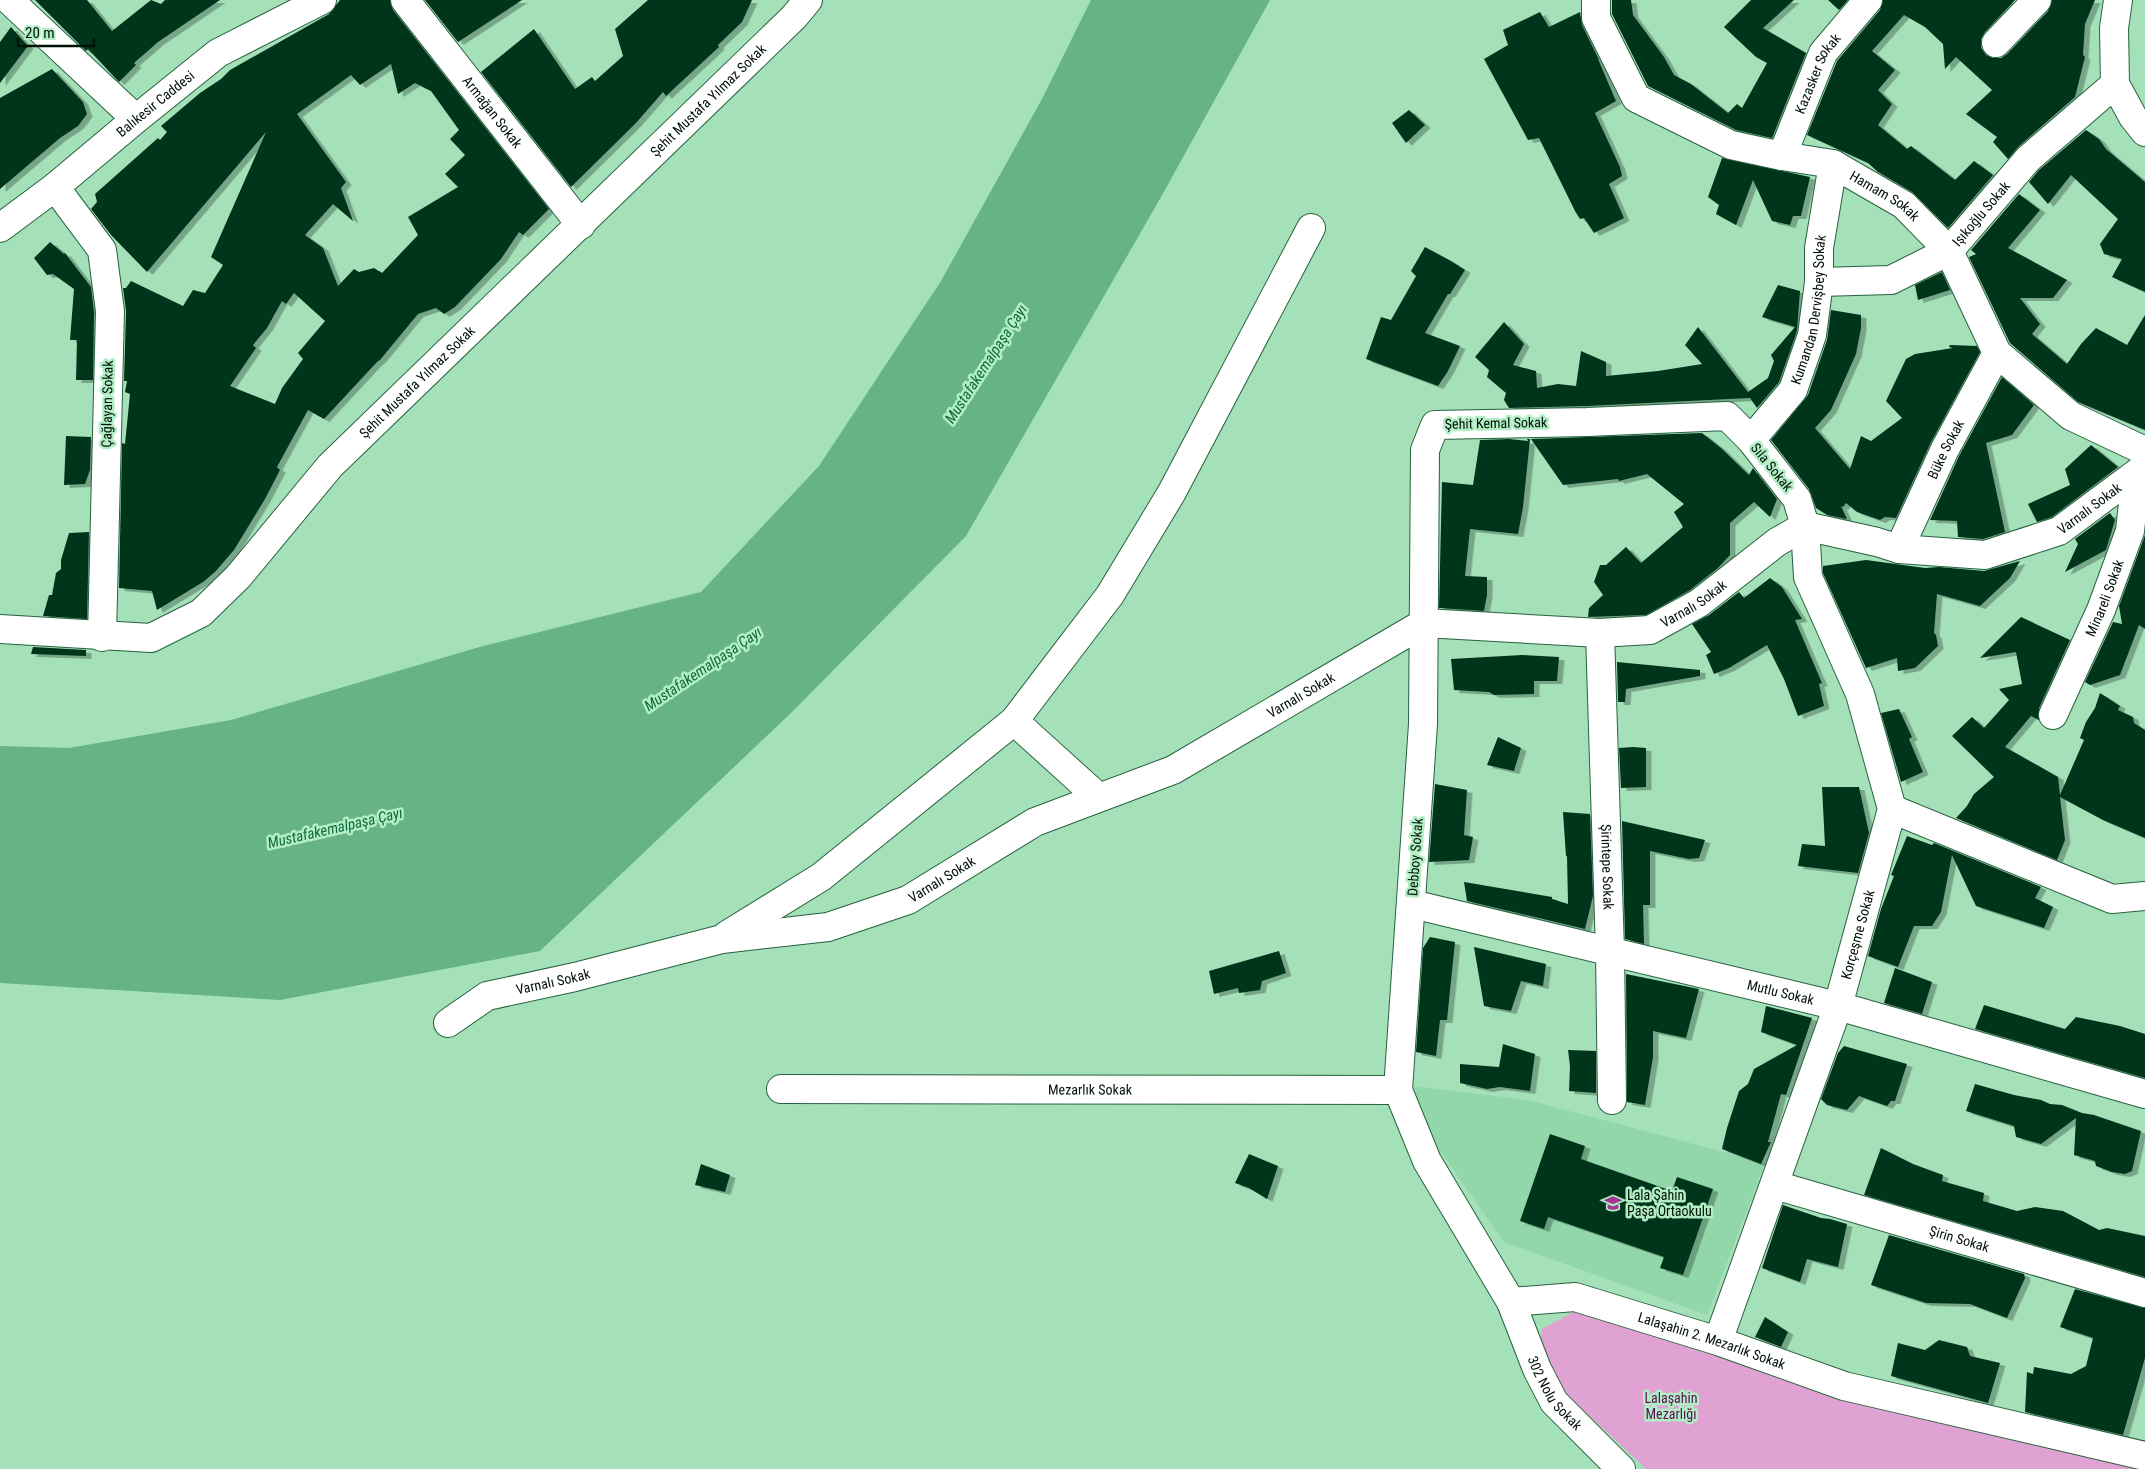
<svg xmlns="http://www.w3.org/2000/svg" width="2145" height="1469" viewBox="0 0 2145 1469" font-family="'Roboto Condensed',sans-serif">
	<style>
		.built { fill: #92d7aa }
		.green { fill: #e0a2d2 }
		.water { fill: #66b383 }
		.building { fill: #04341b; fill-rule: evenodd; filter: url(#shadow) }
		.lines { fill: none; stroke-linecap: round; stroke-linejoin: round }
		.minor-casing { stroke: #27623f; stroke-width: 30 }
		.major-casing { stroke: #27623f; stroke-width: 30 }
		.minor { stroke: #fff; stroke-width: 28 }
		.major { stroke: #fff; stroke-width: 28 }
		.labels { text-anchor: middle; stroke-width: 5; stroke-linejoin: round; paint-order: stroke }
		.street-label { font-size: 14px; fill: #001004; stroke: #b1eec5 }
		.poi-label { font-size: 14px; fill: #001004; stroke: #b1eec5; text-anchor: start }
		.park-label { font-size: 14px; fill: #5c0c51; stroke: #b1eec5 }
		.water-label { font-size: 15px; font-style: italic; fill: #0e683b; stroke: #b1eec5 }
	</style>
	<defs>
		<filter id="shadow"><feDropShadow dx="5.5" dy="3" stdDeviation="0" flood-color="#0004"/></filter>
	</defs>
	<rect width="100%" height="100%" fill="#a4e1b8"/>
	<path class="built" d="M1414,1086L1528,1100L1765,1163L1707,1315L1504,1242L1425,1129Z"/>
	<path class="green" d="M1579,1309L1856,1403L2145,1466V1469H1646L1559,1387L1538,1354L1542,1329Z"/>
	<path class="water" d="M1091,0H1270L1161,197L966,536L791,713L540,951L280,1000L0,983V746L69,748L231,720L483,646L701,592L819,466L941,281L1042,99Z"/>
	<path class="building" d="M35,0H87L112,31L151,0L161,4L165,0H220L158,42L134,63L136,65L119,82L88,49L86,51Z
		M340,0H390L393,10L549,209L523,235L519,232L501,259L455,307L444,314L436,308L418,314L380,360L377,362L324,419L308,410L277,467L280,470L265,499L234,550L215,572L203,582L157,610L152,591L119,588L122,443L125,444L130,394L125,392L127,381H124L126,311L123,288H126L131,281L183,306L193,290L205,293L223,265L211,257L266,132L147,272L111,235L91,209L97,202L95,194L158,138L160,140L167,132L161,126L200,93L221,79L230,70L329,14ZM391,64L398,94L415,83L431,91L459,130L450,139L465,155L445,174L458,187L408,217L418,235L382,273L374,268L359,272L354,269L338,286L323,248L305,235L333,204L353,221L341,188L346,182L297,114L351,75L360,85ZM294,293L325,321L298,353L303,359L282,388L275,404L230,386L256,348L253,345L267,328L282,301L286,304Z
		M425,0H522L458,42Z
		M648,0H752L742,22L718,45L719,47L666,96L663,92L636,123L571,187L481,72L534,29L575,89L592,77L595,81L623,56L615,29Z
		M1612,0H1631L1633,15L1664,57L1674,75L1691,84L1728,113L1737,104L1742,108L1767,63L1756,57L1724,27L1751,0H1794L1763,28L1806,53L1772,138L1736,130L1648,86L1612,14Z
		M1828,0H1848L1839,10Z
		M1883,0H2015L1985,32L1981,39V48L1986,55L1993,58H2001L2007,54L2048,11L2052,0H2095L2085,24L2083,55L2085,57L2075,97L2018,147L2008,159L1993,142L1997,137L1966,114L1992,90L1956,57L1945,69L1943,44L1925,27L1904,15L1872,51L1895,70L1878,90L1892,104L1878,125L1907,149L1911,146L1955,180L1974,161L1993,175L1948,228L1912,192L1878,172L1868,163L1807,135L1837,61L1880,10Z
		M1540,12L1549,27L1580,12L1582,25L1599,60L1598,59L1616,101L1595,113L1620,167L1622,176L1609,184L1624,218L1594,233L1584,218L1580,219L1575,211L1539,138L1528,140L1484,59L1508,45L1503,30Z
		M11,27L28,46L0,83V42Z
		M52,69L83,102L87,114L78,126L60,138L0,189V98Z
		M1409,110L1425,125L1406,143L1392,123Z
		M2086,130L2099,139L2106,149L2145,182V292L2112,277L2122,259L2104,254L2100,244L2118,219L2071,175L2048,204L2029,182L2039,170Z
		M1722,158L1810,177L1801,216H1793L1790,225L1772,221L1753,180L1736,225L1716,214L1719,205L1708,197Z
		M2019,194L2040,210L2008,248L2067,280L2053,298H2020L2040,324L2032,334L2067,364L2081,344L2096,328L2127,345L2145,315V430L2078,402L2010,343L1969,257L1976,254L1971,250Z
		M50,242L64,254L65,253L91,287L94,312L93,380H76L77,340H70L74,289L53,274L47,275L34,258Z
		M1425,247L1451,261L1465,270L1450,294H1448L1425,333L1460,346L1448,371L1438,386L1366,359L1381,317L1391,320L1416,276L1411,271Z
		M1942,272L1950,290L1918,300L1915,285Z
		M1778,285L1800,291L1797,331L1779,382L1757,408L1750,398L1587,406L1509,408L1504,400L1506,393L1487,377L1489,370L1475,357L1504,322L1524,344L1513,365L1536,371L1537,388L1558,384L1576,386L1581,351L1606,362V376L1658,371L1702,364L1685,345L1698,327L1748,392L1768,378L1774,361L1771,355L1795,327L1762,317Z
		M1831,310L1861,315V328L1856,354L1831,410L1815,428L1850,469L1861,436L1871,441L1902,418L1886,401L1906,359L1915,354L1953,348L1949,347L1950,345L1977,346L1980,352L1931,442L1896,518L1885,517L1880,520L1857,512L1846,503L1843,507L1841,506L1847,519L1827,515L1816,508L1809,489L1771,440L1808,395L1827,340Z
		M2002,377L2034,405L2012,435L1986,443L2005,532L1983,539L1958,537L1957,521L1930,520L1959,456Z
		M1702,433L1721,448L1749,475L1753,468L1777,499L1770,517L1754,502L1730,523V555L1718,568L1690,590L1646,615L1588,617L1589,608L1603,595L1594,582L1600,565H1606L1626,547L1641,563L1683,527L1674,512L1684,504L1647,474L1619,481L1618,479L1563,485L1531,439Z
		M66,436L91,437L90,470L85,484L64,485Z
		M1509,439L1528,441L1527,439H1530L1523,507L1518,534L1470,529L1465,576L1487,577V595L1484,611L1439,608L1442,482L1473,485L1480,440Z
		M2091,445L2118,467L2052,517L2037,522L2028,504L2070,485L2065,469Z
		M2110,513L2115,520L2106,550L2065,572L2078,544L2075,539Z
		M89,532L87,619L43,616L49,595H52L56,573L61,569V560L69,533Z
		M2145,535V629L2139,625L2120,675L2090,685L2085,682L2113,622L2122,624L2119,606Z
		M1866,560L1925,568L1939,567L1984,571L2020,561L2010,578L1980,606L1937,594L1934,633L1936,635L1938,646L1915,668L1898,671L1897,658L1866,668L1823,573V566Z
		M1770,578L1782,587L1802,619L1795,620L1822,683L1819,684L1824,706L1798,716L1784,679L1767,645L1729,668L1714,674L1706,655L1711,652L1692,624L1709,615L1739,592L1744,598Z
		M2021,617L2070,640L2039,708V720L2031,716L2005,747L2058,777L2060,795L2084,740L2080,738L2086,722L2095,708L2100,693L2120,706L2118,710L2133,717L2134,723L2145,730V838L2103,820L2060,797L2065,840L2057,860L1956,818L1967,806L1974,794L1994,777L1952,736L1972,717L1984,728L2009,700L1999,689L2022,684L2016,652L1980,658Z
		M33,647L86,650V656L31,654Z
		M1522,655L1559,657L1557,681H1534V694L1494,695L1489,692L1454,690L1451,659Z
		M1617,662L1700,670V676L1626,689L1625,702H1618Z
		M1899,709L1912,737L1909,739L1923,772L1901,782L1881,713Z
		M1498,737L1521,748L1514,771L1487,765Z
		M1633,747L1646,748V787L1621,788L1619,748Z
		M1435,784L1467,790L1464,835L1473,837L1469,860L1429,862Z
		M1822,787H1859L1869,833L1858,873L1798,866L1802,844L1825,846Z
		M1563,812L1590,814L1593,896L1585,929L1467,901L1464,882L1552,897V899L1568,904L1567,856H1566Z
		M1622,821L1705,840L1699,858L1689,859L1650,851V905H1643L1644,944L1625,939Z
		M1907,836L1932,845L1934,843L2041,887L2035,898L2053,907L2044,928L1976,906L1952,855L1941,912L1932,926H1914L1898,967L1868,956L1881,909L1894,876L1891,875Z
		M1430,937L1455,942L1447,1020H1440L1436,1056L1416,1052L1423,948Z
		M1474,947L1546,964L1543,986L1521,981L1511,1011L1484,1006Z
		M1279,951L1286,973L1262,981L1260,990L1239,993L1238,988L1214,994L1209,971Z
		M1895,968L1932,982L1922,1014L1884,1003Z
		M1626,974L1699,989L1686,1038L1653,1031V1057L1645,1105L1627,1102Z
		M1984,1005L2065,1029L2076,1017L2120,1026L2145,1034V1078L1975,1029Z
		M1766,1006L1812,1018L1786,1095L1781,1094L1768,1142H1771L1761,1164L1722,1149L1727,1128L1739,1091L1748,1084L1754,1069L1797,1045L1761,1032Z
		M1503,1044L1535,1054L1530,1091L1500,1087L1487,1089L1460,1083V1064L1499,1067Z
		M1844,1046L1907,1064L1895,1101H1891L1887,1106L1859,1096L1847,1110L1827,1105L1821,1099L1838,1053Z
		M1568,1050L1596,1051V1093L1569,1091L1570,1066Z
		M1975,1084L2014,1095L2041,1100L2050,1104L2062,1105L2082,1113L2094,1115L2141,1131L2132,1171L2125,1174L2112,1172L2096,1166L2095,1161L2074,1155L2076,1118L2041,1144L2016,1137L2014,1126L1966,1111Z
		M1550,1134L1585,1146L1581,1159L1672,1191L1677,1177L1713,1189L1683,1275L1660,1268L1664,1257L1548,1217L1544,1229L1520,1221Z
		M1881,1148L1913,1164L1943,1175L1942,1181L1984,1193L1983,1201L2017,1211L2035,1207L2063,1211L2099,1230L2107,1228L2145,1236V1277L1864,1195Z
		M1249,1154L1278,1166L1267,1199L1249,1188L1235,1183Z
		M701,1164L730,1175L725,1192L695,1185Z
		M1783,1205L1821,1218L1830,1219L1847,1224L1838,1267L1807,1259L1800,1282L1762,1268Z
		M1889,1235L2024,1274L2025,1278L2007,1318L1970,1304L1926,1303L1871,1285Z
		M2075,1289L2145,1308V1358L2123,1435L2025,1412L2027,1372L2033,1374L2034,1367L2071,1374L2086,1366L2093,1338L2060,1327Z
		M1765,1317L1788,1332L1781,1347L1755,1337Z
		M1939,1340L1967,1347L1970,1356L2000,1363L1988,1403L1891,1376L1898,1343L1925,1350Z"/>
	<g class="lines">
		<g class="minor-casing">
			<g id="minor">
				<path d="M9,0L136,119"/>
				<path id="s1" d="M405,0L581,225"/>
				<path id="s2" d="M1596,0V18L1636,98L1731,145L1782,156L1833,164L1904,205L1949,251L1997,353L2071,416L2145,451"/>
				<path d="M1996,43L2037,0"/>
				<path id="s3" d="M1782,156L1823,53L1868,0"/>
				<path d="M55,187L102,250L110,311L102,637"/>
				<path id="s4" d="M1819,282L1891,280L1949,251L2028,159L2115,84"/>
				<path id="s5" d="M1751,440L1793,390L1812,335L1819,282V248L1833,164"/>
				<path id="s6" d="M1899,549L1945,449L1997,353"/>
				<path id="s7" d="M0,629L151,638L201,613L238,577L330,466L794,17L808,0"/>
				<path id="s8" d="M1600,633L1610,951L1612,1100"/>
				<path id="s9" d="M2053,715L2101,610L2130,531L2136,475"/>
				<path d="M1014,721L1098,797"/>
				<path d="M1892,809L2112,899L2145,896"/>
				<path id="s10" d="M1412,904L1838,1006L2145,1094"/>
				<path d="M727,935L821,877L1014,721L1110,595L1172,492L1311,228"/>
				<path id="s11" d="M448,1023L487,996L575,977L722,939L828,927L908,900L1035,822L1173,770L1424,623L1600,633L1650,630L1699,603L1777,542L1805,526L1877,542L1899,549L1985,555L2059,531L2145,467"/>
				<path id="s12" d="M781,1089L1398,1090"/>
				<path id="s13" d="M1775,1185L2145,1293"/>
				<path id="s14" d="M1511,1302L1537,1369L1554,1402L1621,1469"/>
				<path id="s15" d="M1718,1341L1838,1006L1892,809L1860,694L1808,577L1805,526L1797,499L1751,440L1727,416L1587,422L1435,425L1425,450L1423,724L1398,1090L1427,1161L1511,1302L1575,1297L1718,1341L1844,1386L2145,1456"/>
			</g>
		</g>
		<g class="major-casing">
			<g id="major">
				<path d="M2118,0L2114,28L2115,84L2133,117L2145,132"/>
				<path id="s16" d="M0,228L55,187L136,119L218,53L322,0"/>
			</g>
		</g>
		<use href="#minor" class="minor"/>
		<use href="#major" class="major"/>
	</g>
	<defs>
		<g id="school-bare" transform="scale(1.35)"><path d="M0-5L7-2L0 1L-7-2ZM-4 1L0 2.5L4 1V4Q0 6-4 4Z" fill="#a43492" stroke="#b1eec5" stroke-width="2.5" paint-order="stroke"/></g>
	</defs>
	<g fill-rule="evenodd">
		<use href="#school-bare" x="1613" y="1203"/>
	</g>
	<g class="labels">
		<g class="street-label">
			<text dy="5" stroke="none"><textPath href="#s3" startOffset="90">Kazasker Sokak</textPath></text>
			<text dy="5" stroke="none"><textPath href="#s7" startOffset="929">Şehit Mustafa Yılmaz Sokak</textPath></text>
			<text dy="5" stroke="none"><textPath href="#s16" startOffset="199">Balıkesir Caddesi</textPath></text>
			<text dy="5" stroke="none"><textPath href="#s1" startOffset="142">Armağan Sokak</textPath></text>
			<text dy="5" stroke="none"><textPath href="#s2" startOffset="378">Hamam Sokak</textPath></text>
			<text dy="5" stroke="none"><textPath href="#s4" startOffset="186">Işıkoğlu Sokak</textPath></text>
			<text dy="5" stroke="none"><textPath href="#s5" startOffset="148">Kumandan Dervişbey Sokak</textPath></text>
			<text dy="5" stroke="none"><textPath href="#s7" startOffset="524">Şehit Mustafa Yılmaz Sokak</textPath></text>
			<text transform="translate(107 404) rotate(-89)" y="5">Çağlayan Sokak</text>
			<text transform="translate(1496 423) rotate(-1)" y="5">Şehit Kemal Sokak</text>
			<text dy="5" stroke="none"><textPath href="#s6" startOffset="110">Büke Sokak</textPath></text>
			<text transform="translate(1772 467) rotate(51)" y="5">Sıla Sokak</text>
			<text dy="5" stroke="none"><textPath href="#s11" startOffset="1780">Varnalı Sokak</textPath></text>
			<text dy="5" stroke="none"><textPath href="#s9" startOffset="128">Minareli Sokak</textPath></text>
			<text dy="5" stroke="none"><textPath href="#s11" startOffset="1345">Varnalı Sokak</textPath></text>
			<text dy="5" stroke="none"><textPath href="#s11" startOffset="925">Varnalı Sokak</textPath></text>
			<text transform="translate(1415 857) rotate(-86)" y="5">Debboy Sokak</text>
			<text dy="5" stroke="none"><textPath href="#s8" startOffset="234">Şirintepe Sokak</textPath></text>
			<text dy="5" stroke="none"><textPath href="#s11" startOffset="520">Varnalı Sokak</textPath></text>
			<text dy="5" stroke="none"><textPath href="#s15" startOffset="430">Korçeşme Sokak</textPath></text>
			<text dy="5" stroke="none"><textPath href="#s11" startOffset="115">Varnalı Sokak</textPath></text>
			<text dy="5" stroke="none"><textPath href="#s10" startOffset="379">Mutlu Sokak</textPath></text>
			<text dy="5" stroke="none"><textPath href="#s12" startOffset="309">Mezarlık Sokak</textPath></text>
			<text dy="5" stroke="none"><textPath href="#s13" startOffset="192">Şirin Sokak</textPath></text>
			<text dy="5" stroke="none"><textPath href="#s15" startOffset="2404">Lalaşahin 2. Mezarlık Sokak</textPath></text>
			<text dy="5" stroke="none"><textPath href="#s14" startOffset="102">302 Nolu Sokak</textPath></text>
		</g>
		<g class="poi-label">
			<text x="1627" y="1200">Lala Şahin<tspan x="1627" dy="16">Paşa Ortaokulu</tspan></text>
		</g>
		<g class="park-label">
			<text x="1671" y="1403">Lalaşahin<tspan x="1671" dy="16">Mezarlığı</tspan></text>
		</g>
		<g class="water-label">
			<text transform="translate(986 364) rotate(-57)" y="5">Mustafakemalpaşa Çayı</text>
			<text transform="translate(703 669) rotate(-34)" y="5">Mustafakemalpaşa Çayı</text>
			<text transform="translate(335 828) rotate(-13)" y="5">Mustafakemalpaşa Çayı</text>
		</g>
	</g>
	<path d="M18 38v8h76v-8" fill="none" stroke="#001004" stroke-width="2.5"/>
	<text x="25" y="38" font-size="15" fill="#001004" stroke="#b1eec5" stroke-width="4" paint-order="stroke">20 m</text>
</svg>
